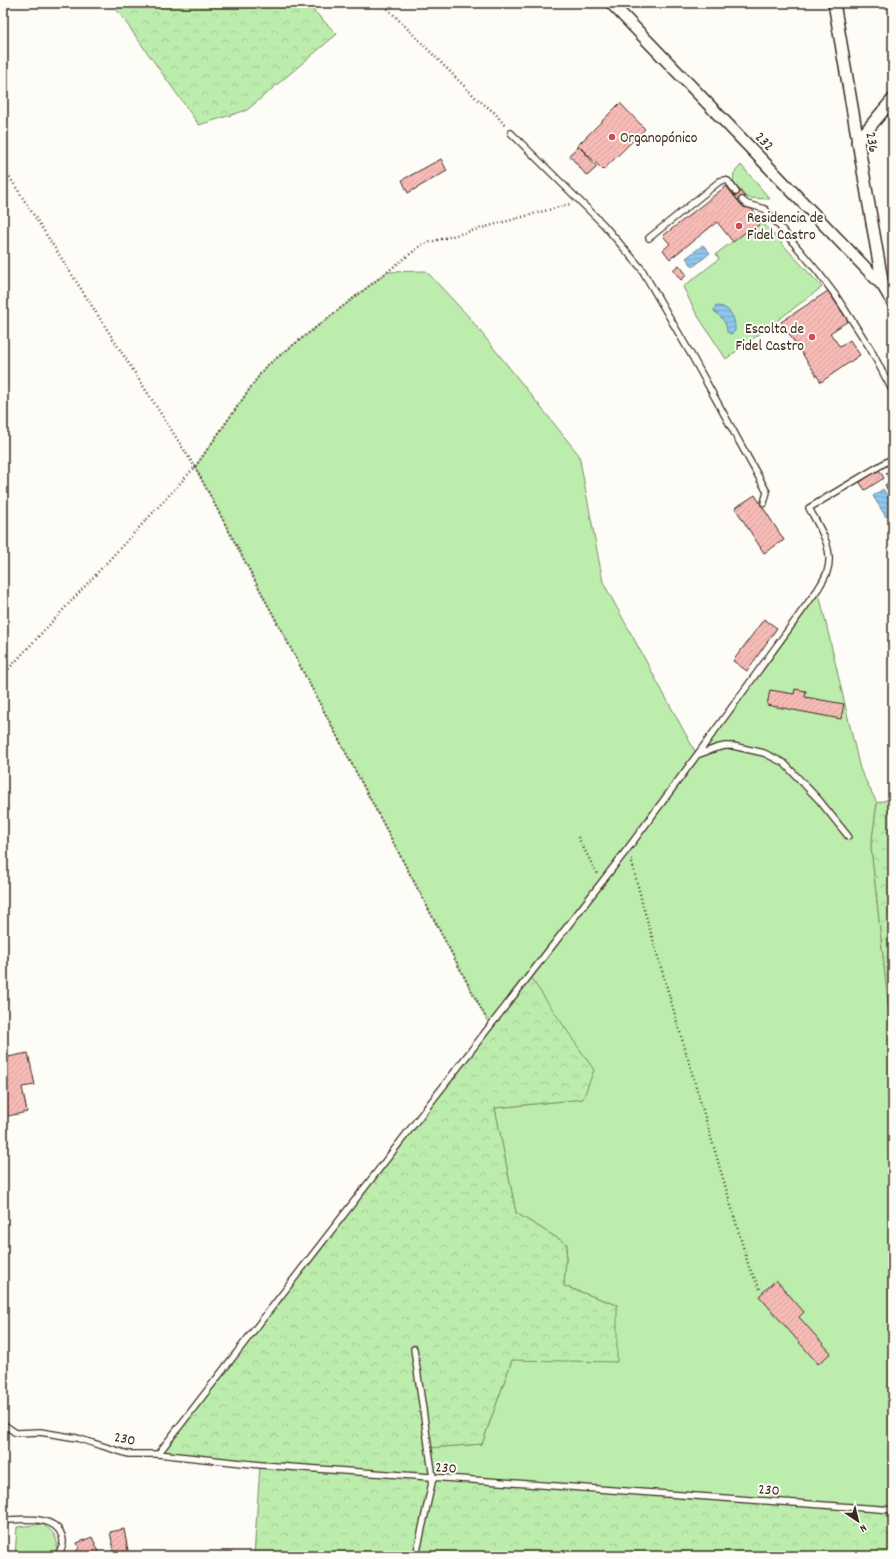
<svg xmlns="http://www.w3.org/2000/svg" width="896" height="1559" viewBox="0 0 896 1559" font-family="Dekko,sans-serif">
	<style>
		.green { fill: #bcedad; stroke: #7c8c66 }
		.forest { fill: url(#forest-crowns); stroke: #7c8c66 }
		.water { fill: url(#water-rules); stroke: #6c879a }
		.building { fill: url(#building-hatch); stroke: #3b2a1e }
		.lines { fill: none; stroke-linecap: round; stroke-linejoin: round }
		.service-casing { stroke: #3b2a1e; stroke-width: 8 }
		.minor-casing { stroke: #3b2a1e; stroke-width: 14 }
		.path { stroke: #3b2a1e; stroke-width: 2.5; stroke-dasharray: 1 3; stroke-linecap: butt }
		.service { stroke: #fdfcf7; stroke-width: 5.5 }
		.minor { stroke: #fdfcf7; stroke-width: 11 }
		.poi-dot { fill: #d1495b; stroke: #fdfcf7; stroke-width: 1.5 }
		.labels { text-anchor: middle; stroke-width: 4; stroke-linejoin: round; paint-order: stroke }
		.poi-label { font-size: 15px; fill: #3b2a1e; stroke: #fdfcf7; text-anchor: start }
		.street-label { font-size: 15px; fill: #3b2a1e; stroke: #fdfcf7 }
	</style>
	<defs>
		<pattern id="forest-crowns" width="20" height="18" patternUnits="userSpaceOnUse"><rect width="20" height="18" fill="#bcedad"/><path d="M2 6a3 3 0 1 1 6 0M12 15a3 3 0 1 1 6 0" fill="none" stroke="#a2cb94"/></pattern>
		<pattern id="water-rules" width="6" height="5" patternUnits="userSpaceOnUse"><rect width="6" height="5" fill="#8dc5ec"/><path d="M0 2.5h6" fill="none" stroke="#7ba9ca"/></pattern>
		<pattern id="building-hatch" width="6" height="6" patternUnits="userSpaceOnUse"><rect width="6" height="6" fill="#f7bbb7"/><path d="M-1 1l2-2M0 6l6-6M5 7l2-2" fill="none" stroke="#d5a19d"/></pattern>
	</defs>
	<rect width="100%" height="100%" fill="#fdfcf7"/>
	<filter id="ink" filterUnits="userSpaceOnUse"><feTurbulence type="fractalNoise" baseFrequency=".025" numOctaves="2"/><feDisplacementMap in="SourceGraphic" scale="8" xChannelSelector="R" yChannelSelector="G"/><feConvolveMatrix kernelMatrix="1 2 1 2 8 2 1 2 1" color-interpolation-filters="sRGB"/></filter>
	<g filter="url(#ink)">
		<path class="green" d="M741,165L770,199L747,198L733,182L734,173Z
			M762,222L822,287L726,359L696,313L683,287L719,259L716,254L748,230L750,232Z
			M426,271L468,316L579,455L603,582L697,755L818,589L860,769L877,803L871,847L893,1047V1510L433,1478L428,1448L482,1444L512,1360L617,1305L564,1286L567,1244L516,1213L495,1108L582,1099L490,1026L195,467L265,367L387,272Z
			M42,1524C55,1532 63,1543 52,1556H15L17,1527Z"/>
		<path class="forest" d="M112,3H306L337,34L247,110L199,125Z
			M893,798V1047L871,847L877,803Z
			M529,975L594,1070L583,1099L495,1108L516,1213L567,1244L564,1286L617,1305V1362L512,1360L482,1444L429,1448L433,1477L893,1510V1556H254L260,1465L158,1454Z"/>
		<path class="water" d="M703,245L710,253L693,267L686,258Z
			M716,306C730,306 736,318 735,331L731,334L727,332C726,321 722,318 714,311Z
			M883,489L893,505V512L886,517L873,496Z"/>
		<path class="building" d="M620,103L645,129L603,170L578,145Z
			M579,146L597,167L587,176L569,155Z
			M441,159L447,171L408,193L402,180Z
			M726,186L743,207L752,209L762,222L750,232L748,230L733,242L717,222L670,259L663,250L670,244L663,236Z
			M739,190L745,197L739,202L733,194Z
			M679,265L687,275L681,280L673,270Z
			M828,291L848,321L830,333L840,347L850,340L860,355L821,382L781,322Z
			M878,468L884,478L865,490L858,480Z
			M893,469V499L885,485L891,481L886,473Z
			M755,495L784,540L764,553L735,508Z
			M764,619L777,628L747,671L733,661Z
			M795,689L806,691L805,697L844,704L841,719L767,705L770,690L794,694Z
			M28,1053L35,1085L22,1087L27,1112L3,1117V1058Z
			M776,1280L804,1312L799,1317L831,1353L818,1364L759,1296Z
			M124,1529L129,1556H115L110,1532Z
			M92,1537L101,1556H72L79,1548L77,1543Z"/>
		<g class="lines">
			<g class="service-casing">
				<path id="service" d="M511,133L603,224L641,268L693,358L767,492L764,503
					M742,200L747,204L765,209L818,272L836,296L870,348L893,392
					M649,238L720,181L725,180L728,181L736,192
					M697,755L818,589C821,584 825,578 827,572C835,549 819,527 809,508L893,458
					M414,1349L433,1478L416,1556
					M3,1424L16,1433L40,1432L77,1438L128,1454H158L261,1465L893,1510
					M158,1454L629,847L697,755L716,748L725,746H733L764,753L784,763L819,800L848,836
					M3,1520C21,1520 55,1514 62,1536C65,1544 61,1550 57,1556"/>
			</g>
			<g class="minor-casing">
				<path id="minor" d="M611,3L883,286L893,303
					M834,3L883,286
					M857,142L893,99"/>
			</g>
			<path class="path" d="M382,3L475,97L495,113L506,127
				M3,167L195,467L486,1018
				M3,675L195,467L265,367L423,244L570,204
				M578,837L597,874
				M631,859L643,906L749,1267L760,1289"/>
			<use href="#service" class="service"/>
			<use href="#minor" class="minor"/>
		</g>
	</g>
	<g class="poi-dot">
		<circle cx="612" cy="137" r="4"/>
		<circle cx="739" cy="226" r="4"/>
		<circle cx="812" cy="337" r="4"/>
	</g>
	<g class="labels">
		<g class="poi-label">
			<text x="620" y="142">Organopónico</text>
			<text x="747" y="222">Residencia de<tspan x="747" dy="17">Fidel Castro</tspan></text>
			<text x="804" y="333" text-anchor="end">Escolta de<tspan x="804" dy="17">Fidel Castro</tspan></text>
		</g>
		<g class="street-label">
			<text transform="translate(765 141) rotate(46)" y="5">232</text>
			<text transform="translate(873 142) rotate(80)" y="5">236</text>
			<text transform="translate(125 1438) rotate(11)" y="5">230</text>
			<text transform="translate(446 1467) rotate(4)" y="5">230</text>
			<text transform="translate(769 1489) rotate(4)" y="5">230</text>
		</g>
	</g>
	<rect width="896" height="1559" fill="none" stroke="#fdfcf7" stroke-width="16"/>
	<rect x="8" y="8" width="880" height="1543" fill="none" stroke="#3b2a1e" stroke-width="1.5" filter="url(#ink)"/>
	<g transform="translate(858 1521) rotate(145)" stroke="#fdfcf7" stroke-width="3" paint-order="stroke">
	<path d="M0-3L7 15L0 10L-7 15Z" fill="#3b2a1e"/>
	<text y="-6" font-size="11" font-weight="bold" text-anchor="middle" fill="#3b2a1e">N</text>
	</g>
</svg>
